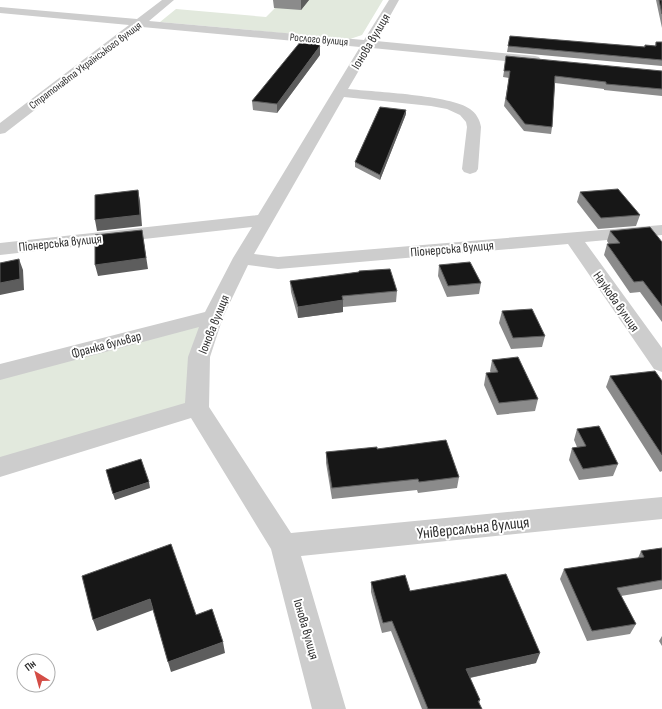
<svg xmlns="http://www.w3.org/2000/svg" width="662" height="709" viewBox="0 0 662 709" font-family="'Sofia Sans Condensed',sans-serif">
	<style>
		.green { fill: #e2e9dd }
		.lines { fill: none; stroke-linecap: round; stroke-linejoin: round }
		.minor { fill: #cdcdcd; fill-rule: evenodd }
		.wall { fill: #8b8b8b }
		.shaded-wall { fill: #5d5d5d }
		.building { fill: #171717; stroke: #5d5d5d }
		.labels { text-anchor: middle; stroke-width: 4; stroke-linejoin: round; paint-order: stroke }
		.far-street-label { font-size: 11px; fill: #303030; stroke: #fff }
		.street-label { font-size: 13px; fill: #303030; stroke: #fff }
		.near-street-label { font-size: 16px; fill: #303030; stroke: #fff }
	</style>
	<rect width="100%" height="100%" fill="#fff"/>
	<path class="green" d="M309,0H383L362,35L350,39L160,22L176,9L266,17L275,8Z
		M213,317L197,408L0,467V372Z"/>
	<g class="lines">
		<path class="minor" d="M162,0H174L149,21L364,40L389,0H399L376,41L535,56L539,57L541,60L539,63L535,64L372,48L348,89C375,92 451,95 470,109C476,113 480,120 481,127L478,169L476,172L470,174L464,172L462,169L467,127L466,122L460,115L447,109L431,106L344,97L254,254L278,257L662,225V235L585,242L662,348V372L654,369L568,244L278,269L248,265L223,317L210,357L209,407L291,533L662,497V519L301,556L346,709H312L271,549L191,418L0,477V457L185,403L188,357L199,327L0,380V364L205,312L233,258L252,227L0,255V243L258,215L360,47L142,27L5,133L0,134V123L129,25L0,13V7L137,19Z"/>
	</g>
	<path class="wall" d="M273,0H309L301,10L274,8Z
		M656,0H662V28Z
		M510,36L644,47L645,45L655,46L656,42H662V66L507,52Z
		M320,55L277,113L253,110L252,101Z
		M504,71H662V96L604,90V89L555,83L552,127L551,134L524,131L504,106L509,78L503,77Z
		M406,114L380,180L355,167V162Z
		M580,192L640,215L636,226L598,229L577,202Z
		M610,231L662,242V322L640,292L630,293L604,255L607,244H609L607,241Z
		M439,265L481,283L479,294L447,297L438,276Z
		M359,271L397,291L396,302L343,307V312L298,318L291,292L290,281L359,272Z
		M502,311L545,336L542,347L511,349L499,323Z
		M492,360L538,399L535,411L497,415L484,385L486,373H491L490,371Z
		M610,376L662,381V471L660,472L606,387Z
		M577,429L618,464L613,476L579,480L569,460L572,448L577,447L574,440Z
		M377,449L459,477L457,488L418,493L417,490L332,499L326,463V452Z
		M662,548V589L621,596L636,624L630,634L587,641L560,579L564,569L638,558L641,551Z
		M371,582L410,591L536,663L470,678L480,700L479,704L482,709H422L391,631L382,633L371,592Z
		M662,636V646L659,641Z"/>
	<path class="shaded-wall" d="M301,0H309L301,10Z
		M320,46V55L277,113V104Z
		M406,110V114L380,180V175Z
		M138,190L140,201L142,226L97,231L95,220Z
		M142,230L148,269L98,276L95,265Z
		M19,259L23,270L24,290L0,295V283Z
		M343,300V312L298,318V307Z
		M149,482L150,488L115,500L113,494Z
		M150,599L153,610L97,631L93,620Z
		M223,642L225,653L171,672L168,662Z
		M540,653L536,663L464,679L466,669Z"/>
	<path class="building" d="M659,0H662V14Z
		M306,35L320,46L277,104L252,101Z
		M510,36L645,47V45L656,46V42H662V60L508,46Z
		M506,56L662,71V89L606,84V82L555,76L552,127L525,124L506,99L510,71H504Z
		M380,107L406,110L380,175L355,162Z
		M618,189L640,215L601,218L580,192Z
		M138,190L140,215L95,220V195Z
		M650,227L662,242V306L643,281L634,282L607,244L620,243L610,231Z
		M142,230L146,258L95,265V235Z
		M19,259L20,279L0,283V263Z
		M470,262L481,283L448,286L439,265Z
		M390,269L397,291L342,296L343,300L298,307L290,281L359,272V271Z
		M532,309L545,336L513,338L502,311Z
		M518,357L538,399L499,403L486,373L498,372L492,360Z
		M655,371L662,381V455L610,376Z
		M599,426L618,464L583,469L572,448L586,446L577,429Z
		M446,440L459,477L419,482L418,479L332,488L326,452L377,447V449Z
		M141,459L149,482L113,494L106,470Z
		M171,544L196,615L212,609L223,642L168,662L150,599L93,620L82,576Z
		M662,548V580L617,588L636,624L592,631L564,569L644,557L641,551Z
		M506,574L540,653L466,669L480,700L478,701L482,709H428L392,621L383,623L371,582L405,575L410,591Z"/>
	<g class="labels">
		<g class="far-street-label">
			<text transform="translate(319 39) rotate(5)" y="4">Рослого вулиця</text>
			<text transform="translate(85 65) rotate(-37)" y="4">Стратонавта Українського вулиця</text>
		</g>
		<g class="street-label">
			<text transform="translate(370 41) rotate(-59)" y="5">Іонова вулиця</text>
			<text transform="translate(60 242) rotate(-6)" y="5">Піонерська вулиця</text>
			<text transform="translate(452 248) rotate(-5)" y="5">Піонерська вулиця</text>
			<text transform="translate(617 301) rotate(55)" y="5">Наукова вулиця</text>
			<text transform="translate(213 324) rotate(-68)" y="5">Іонова вулиця</text>
			<text transform="translate(106 344) rotate(-15)" y="5">Франка бульвар</text>
			<text transform="translate(307 629) rotate(74)" y="5">Іонова вулиця</text>
		</g>
		<g class="near-street-label">
			<text transform="translate(473 527) rotate(-6)" y="6">Універсальна вулиця</text>
		</g>
	</g>
	<g transform="translate(36 673) rotate(323)"><circle r="19" fill="#ffffff" stroke="#acacac"/>
	<path d="M0-3L7 15L0 10L-7 15Z" fill="#d44d46"/>
	<text y="-6" font-size="11" font-weight="bold" text-anchor="middle" fill="#303030">Пн</text>
	</g>
</svg>
